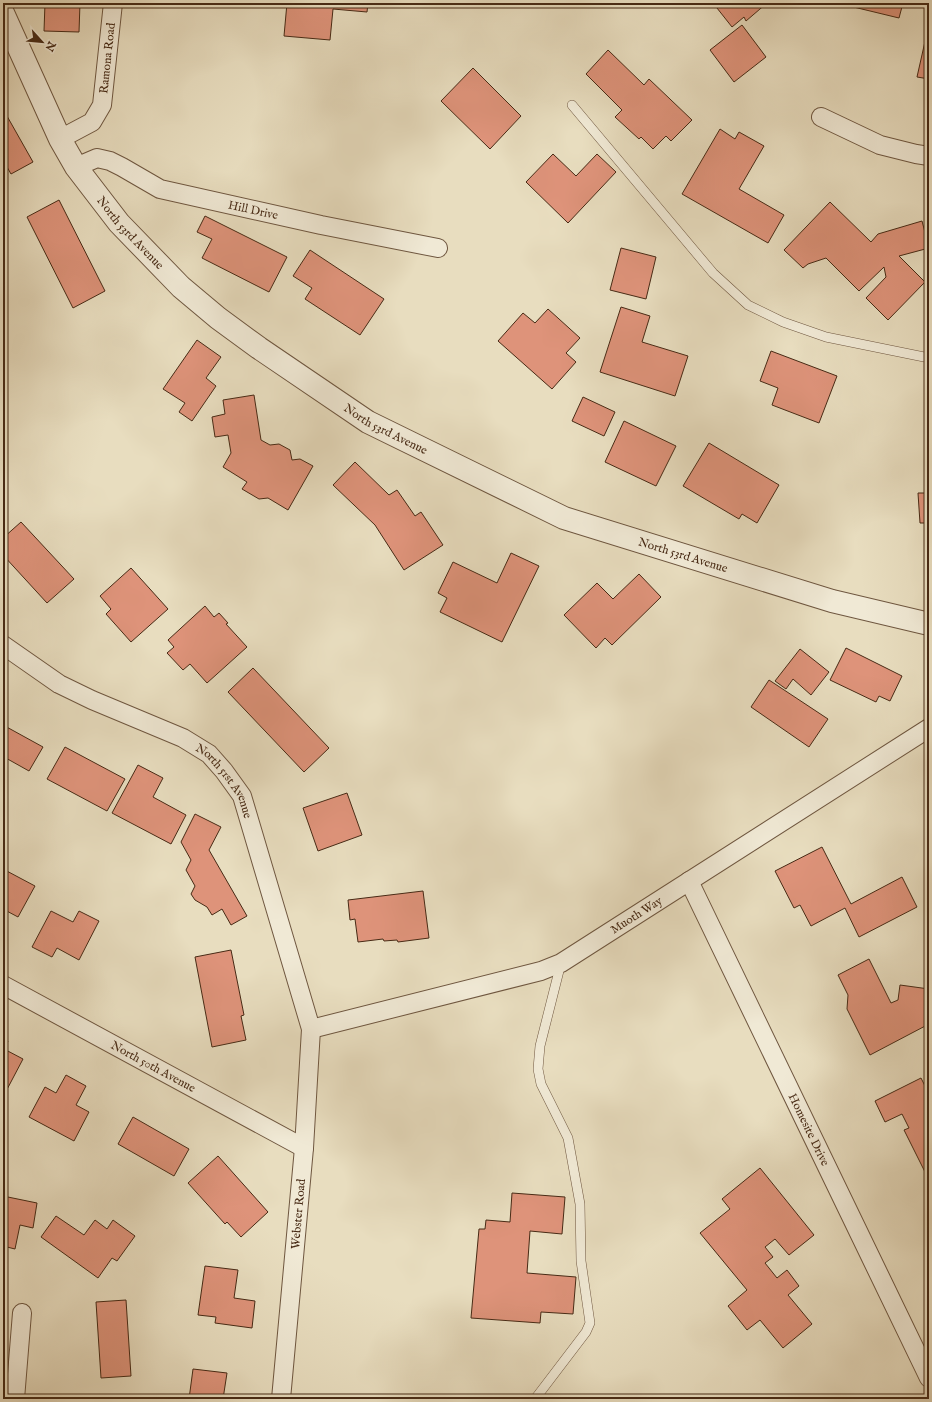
<svg xmlns="http://www.w3.org/2000/svg" width="932" height="1402" viewBox="0 0 932 1402" font-family="'IM FELL English',serif">
	<style>
		.building { fill: #de937a; stroke: #472a15 }
		.lines { fill: none; stroke-linecap: round; stroke-linejoin: round }
		.service-casing { stroke: #6f5740; stroke-width: 10 }
		.minor-casing { stroke: #6f5740; stroke-width: 20 }
		.tertiary-casing { stroke: #6f5740; stroke-width: 24 }
		.service { stroke: #f0e9d5; stroke-width: 9 }
		.minor { stroke: #f0e9d5; stroke-width: 18 }
		.tertiary { stroke: #f0e9d5; stroke-width: 22 }
		.labels { text-anchor: middle; stroke-width: 4; stroke-linejoin: round; paint-order: stroke }
		.street-label { font-size: 12px; fill: #472a15; stroke: #f0e9d5 }
	</style>
	<rect width="100%" height="100%" fill="#e8ddbf"/>
	<filter id="stains"><feTurbulence type="fractalNoise" baseFrequency=".005" numOctaves="4"/><feColorMatrix values="0 0 0 0 .2 0 0 0 0 .09 0 0 0 0 .02 0 0 0 .5 -.17"/></filter>
	<radialGradient id="worn" r=".72"><stop offset=".6" stop-color="#630" stop-opacity="0"/><stop offset="1" stop-color="#630" stop-opacity=".3"/></radialGradient>
	<path class="building" d="M45,3H80L79,32L44,31Z
		M287,3H368L367,12L333,9L330,40L284,36Z
		M713,3H767L746,21L744,17L732,27Z
		M837,3H903L899,18Z
		M742,25L766,57L734,82L710,50Z
		M926,37L929,38V79L917,77Z
		M608,50L644,85L649,79L692,120L671,141L666,136L653,149L641,137L639,139L615,117L622,110L586,74Z
		M473,68L521,116L490,149L441,101Z
		M3,109L33,162L11,174L3,160Z
		M720,129L735,139L739,132L764,146L739,189L784,215L768,243L682,194Z
		M553,154L576,176L597,154L616,172L568,223L526,182Z
		M59,200L105,291L73,308L27,217Z
		M830,202L871,242L878,234L922,221L929,248L899,256L925,282L888,320L866,298L886,277L884,267L859,291L826,258L808,264L803,268L784,250Z
		M205,216L287,257L269,292L202,258L212,239L197,232Z
		M621,248L656,257L646,299L610,290Z
		M310,250L384,299L360,335L305,299L312,288L293,276Z
		M621,307L650,316L642,342L688,356L675,396L600,372Z
		M548,309L580,338L566,353L576,362L552,389L498,341L523,313L535,323Z
		M197,340L221,357L206,378L216,386L192,421L179,412L185,403L163,389Z
		M771,351L837,376L819,423L772,405L778,388L760,381Z
		M254,395L261,440L270,445L279,444L290,450L292,460L300,459L313,466L288,510L268,498L259,499L242,489L247,482L223,467L231,453L228,435L215,437L212,417L225,414L223,400Z
		M583,397L615,412L604,436L572,421Z
		M624,421L676,446L656,486L605,462Z
		M709,443L779,485L757,523L742,514L739,519L683,486Z
		M355,462L389,495L397,490L415,516L421,512L443,545L404,570L375,525L333,485Z
		M929,490V523H920L918,493H928Z
		M21,522L74,579L47,603L3,555V538Z
		M511,553L539,566L502,642L440,612L447,598L438,593L453,562L497,583Z
		M131,568L168,609L131,642L106,614L111,609L100,596Z
		M639,574L661,597L612,645L605,638L596,648L564,615L597,583L613,599Z
		M205,606L214,617L219,613L228,623L226,624L247,647L207,683L190,664L183,670L167,653L174,647L168,640Z
		M846,648L902,676L890,701L879,696L876,702L830,680Z
		M800,649L829,672L811,695L793,679L786,689L775,681Z
		M253,668L329,748L304,772L228,692Z
		M769,680L828,719L809,747L751,707Z
		M3,725L43,747L29,771L4,757L3,760Z
		M65,747L125,779L107,811L47,779Z
		M138,765L163,778L153,797L186,815L171,844L112,813Z
		M347,793L362,835L318,851L303,808Z
		M195,814L221,827L209,850L247,916L231,925L222,909L212,915L207,907L195,900L191,894L195,886L186,870L191,860L181,842Z
		M822,847L851,904L902,877L917,907L859,937L845,908L811,926L800,905L794,908L775,871Z
		M3,869L35,886L18,917L3,909Z
		M423,891L429,938L398,942L397,940L384,941L383,939L358,942L355,919L350,920L348,900Z
		M51,911L73,922L79,911L99,921L79,960L57,948L52,957L32,947Z
		M231,950L244,1015L241,1016L246,1040L212,1047L195,957Z
		M869,959L891,1003L898,1000L900,985L929,989V1024L870,1055L847,1009L848,995L838,975Z
		M3,1038L8,1041L4,1049L23,1059L3,1097Z
		M66,1075L86,1086L76,1105L89,1112L74,1141L29,1117L45,1087L56,1093Z
		M921,1078L929,1094V1170L925,1172L904,1130L909,1128L902,1114L885,1122L875,1101Z
		M133,1117L189,1149L174,1176L118,1144Z
		M218,1156L268,1212L241,1237L227,1222L225,1224L188,1183Z
		M760,1168L814,1235L789,1255L775,1239L765,1247L773,1257L765,1263L777,1278L787,1270L799,1286L788,1295L812,1324L783,1348L760,1320L747,1330L728,1306L747,1290L700,1233L730,1209L722,1199Z
		M512,1193L565,1197L562,1234L530,1231L527,1273L576,1277L573,1314L541,1312L540,1323L471,1318L479,1229H485L486,1220L510,1222Z
		M3,1196L37,1203L33,1228L20,1225L15,1249L3,1246Z
		M56,1216L84,1235L95,1220L107,1229L113,1220L135,1236L117,1261L112,1258L98,1278L41,1237Z
		M205,1266L238,1270L234,1298L255,1301L252,1328L215,1323L216,1317L198,1315Z
		M126,1300L131,1376L101,1378L96,1302Z
		M193,1369L227,1373L223,1399H189Z"/>
	<g class="lines">
		<g class="service-casing">
			<path id="service" d="M572,105L713,273L748,305L783,322L826,337L929,358
				M535,1399L586,1332L590,1323L581,1261L580,1204L568,1138L541,1084L538,1069L540,1046L561,963"/>
		</g>
		<g class="minor-casing">
			<g id="minor">
				<path d="M821,117L880,145L916,154L929,156"/>
				<path id="s1" d="M60,139L92,122L102,105L113,3"/>
				<path id="s2" d="M76,167L97,158L110,161L122,167L160,189L321,225L438,248"/>
				<path id="s3" d="M3,645L59,684L92,700L183,738L209,754L224,771L242,796L311,1029L304,1148L281,1399"/>
				<path id="s4" d="M689,881L929,1378"/>
				<path id="s5" d="M3,985L304,1148"/>
				<path id="s6" d="M311,1029L541,971L561,963L929,728"/>
				<path d="M15,1399L22,1313"/>
			</g>
		</g>
		<g class="tertiary-casing">
			<g id="tertiary">
				<path id="s7" d="M3,13L60,139L76,167L119,223L181,287L218,318L259,348L368,422L564,518L832,601L929,624"/>
			</g>
		</g>
		<use href="#service" class="service"/>
		<use href="#minor" class="minor"/>
		<use href="#tertiary" class="tertiary"/>
	</g>
	<g class="labels">
		<g class="street-label">
			<text dy="4" stroke="none"><textPath href="#s1" startOffset="103">Ramona Road</textPath></text>
			<text dy="4" stroke="none"><textPath href="#s2" startOffset="189">Hill Drive</textPath></text>
			<text dy="4" stroke="none"><textPath href="#s7" startOffset="256">North 53rd Avenue</textPath></text>
			<text dy="4" stroke="none"><textPath href="#s7" startOffset="580">North 53rd Avenue</textPath></text>
			<text dy="4" stroke="none"><textPath href="#s7" startOffset="904">North 53rd Avenue</textPath></text>
			<text dy="4" stroke="none"><textPath href="#s3" startOffset="265">North 51st Avenue</textPath></text>
			<text dy="4" stroke="none"><textPath href="#s6" startOffset="348">Muoth Way</textPath></text>
			<text dy="4" stroke="none"><textPath href="#s5" startOffset="171">North 50th Avenue</textPath></text>
			<text dy="4" stroke="none"><textPath href="#s4" startOffset="276">Homesite Drive</textPath></text>
			<text transform="translate(298 1214) rotate(-85)" y="4">Webster Road</text>
		</g>
	</g>
	<rect width="932" height="1402" fill="none" stroke="#e8ddbf" stroke-width="16"/>
	<rect x="4" y="4" width="924" height="1394" fill="none" stroke="#472a15" stroke-width="2"/>
	<rect x="8" y="8" width="916" height="1386" fill="none" stroke="#472a15"/>
	<g transform="translate(42 42) rotate(117)" stroke="#f0e9d5" stroke-width="3" paint-order="stroke">
	<path d="M0-3L7 15L0 10L-7 15Z" fill="#472a15"/>
	<text y="-6" font-size="11" font-weight="bold" text-anchor="middle" fill="#472a15">N</text>
	</g>
	<rect width="100%" height="100%" filter="url(#stains)"/>
	<rect width="100%" height="100%" fill="url(#worn)"/>
</svg>
